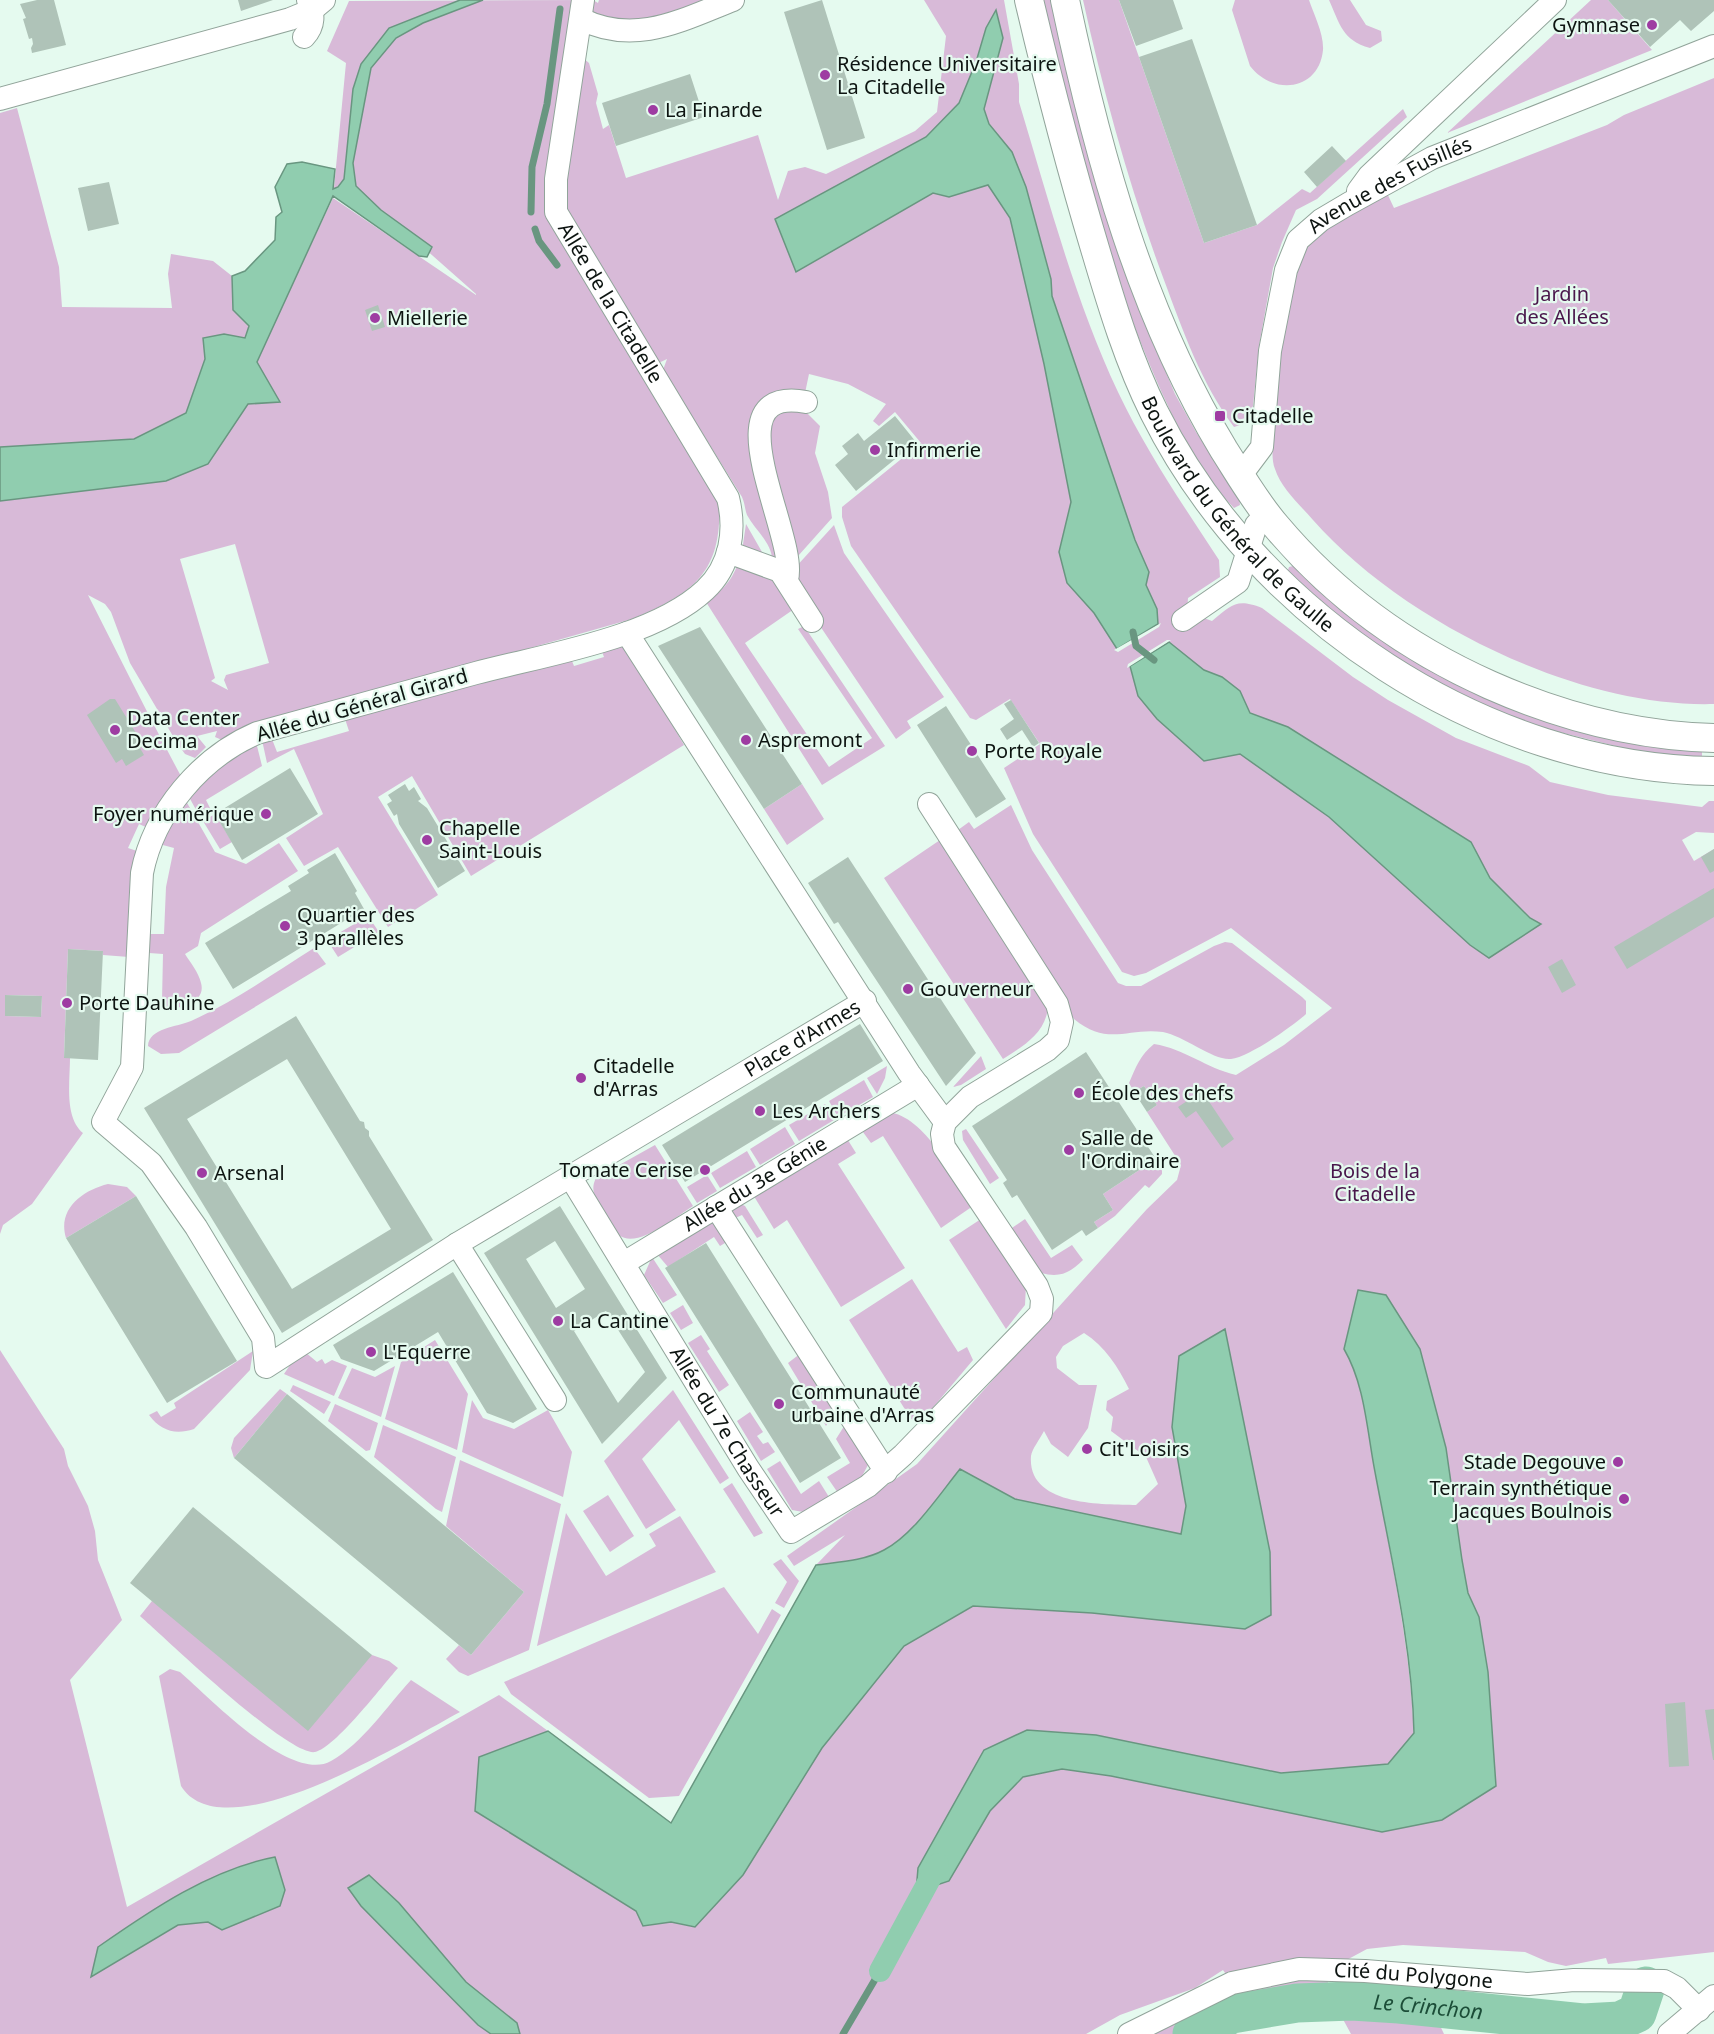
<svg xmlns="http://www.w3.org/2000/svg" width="1714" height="2034" viewBox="0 0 1714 2034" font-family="'Noto Sans',sans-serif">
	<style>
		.green { fill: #d8bad8; fill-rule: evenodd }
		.water { fill: #90cdaf; stroke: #699680; stroke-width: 1.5 }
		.pier { fill: #e5faef }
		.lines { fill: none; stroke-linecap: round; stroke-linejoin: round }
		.stream { stroke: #699680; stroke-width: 7 }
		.canal { stroke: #90cdaf; stroke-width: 22 }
		.river { stroke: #90cdaf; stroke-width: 39 }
		.building { fill: #afc3b8; fill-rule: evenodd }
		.minor-casing { stroke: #91a49a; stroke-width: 24 }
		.major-casing { stroke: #91a49a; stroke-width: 30 }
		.minor { stroke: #fff; stroke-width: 22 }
		.major { stroke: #fff; stroke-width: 28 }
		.poi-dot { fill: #9e3ca2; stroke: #e5faef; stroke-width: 2 }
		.labels { text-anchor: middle; stroke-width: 4.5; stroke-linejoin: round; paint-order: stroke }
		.poi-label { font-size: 20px; fill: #0d1411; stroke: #e5faef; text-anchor: start }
		.street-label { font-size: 20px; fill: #0d1411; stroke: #e5faef }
		.park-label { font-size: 20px; fill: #49164b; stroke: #e5faef }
		.water-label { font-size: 21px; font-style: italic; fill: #1c4d38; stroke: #e5faef }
	</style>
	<rect width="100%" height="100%" fill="#e5faef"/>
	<path class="green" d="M593,0L598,3L599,0H733L657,30L595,26L576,52L589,63L598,94L596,103L603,129L609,125L626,178L758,135L778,200L788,171L805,167L826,174L915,131L937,112L946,36L924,0H1004L1019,84V102C1048,198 1075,301 1118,392C1146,451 1183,505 1219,560L1220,577L1188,598L1187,612L1212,621C1232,605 1236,598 1262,608L1353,677L1388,700L1456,738L1529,766L1550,782L1608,795L1702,807L1709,801H1714V833L1696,832L1682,840L1694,861L1714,849V1952L1608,1964L1606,1958L1566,1966L1548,1962L1525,1952L1403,1945L1367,1949L1328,1970V1991H1370L1554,2009L1615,2010L1629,2002L1633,1983L1656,1984C1654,2007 1649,2018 1633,2034H1599L1436,2017L1444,2034H1351L1338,2010L1248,2016L1200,2034H1147L1232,1983L1223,1970L1195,1988L1120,2015L1086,2034H0V1350L64,1449L68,1466L88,1506L95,1531L98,1560L122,1620L70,1680L127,1907L499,1695L548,1731L479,1757L475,1811L636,1911L643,1926L671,1922L694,1927L822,1748L904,1646L973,1606L1092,1613L1271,1615L1270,1552L1225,1329L1172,1427L1186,1506L1181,1535L1015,1499L960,1470C939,1495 913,1535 884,1550C864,1561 838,1562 816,1565L845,1535L794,1566L787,1556L917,1464L1147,1209L1177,1180L1181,1165L1147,1112L1157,1105L1144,1086L1134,1092L1129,1083C1136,1067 1140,1055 1154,1044C1185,1049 1206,1068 1236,1075L1284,1045L1332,1008L1231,928L1146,973L1134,976L1122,972L1033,834L1004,768L1040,744L1010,699L976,720L970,718L851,546L842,517V507L921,443L895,412L879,426L873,421L886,404L848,384L809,374L805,393L762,405L781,558L772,561C773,544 755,530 747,515C745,510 745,504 742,497L663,370L667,359L650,367L719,499C723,572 695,593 632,619L263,724L222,740L215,737L217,731L197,736L206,747L195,758L185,754L177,743L130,663L111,612L105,604L88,595C119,656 149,717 182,778L148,828L139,824L128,848L137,851L129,957L103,955V951L68,949L64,1057L70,1058C70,1081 64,1117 83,1133L32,1204L3,1225L0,1234V501L166,481L232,428L248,404L256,362L333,198L346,63L327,51L349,1ZM355,187L476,294V295L333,198ZM235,544L269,663L226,675L224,680L228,690L211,681L215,678L180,559ZM6,995L42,996L41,1017L5,1016ZM1404,1324L1420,1349L1446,1448L1462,1560L1468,1593L1479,1617L1382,1832L1111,1776L1063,1769L1024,1777L990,1811L949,1881L1027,1730L1096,1735L1281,1773L1388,1764L1414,1733C1410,1645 1391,1558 1375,1472C1367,1431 1365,1385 1344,1349L1350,1327ZM1084,1333C1105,1346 1118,1367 1129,1389L1107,1401L1106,1410L1113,1417L1111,1431L1146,1457L1158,1484L1136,1505C1104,1504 1027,1507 1031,1456C1032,1449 1040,1439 1044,1431L1051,1444L1068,1457L1088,1428L1097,1385H1079L1057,1368L1056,1357L1063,1346Z
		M1040,0H1052L1147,327L1175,394L1196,432L1239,497L1240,505L1234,508C1195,467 1171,415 1149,363C1100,246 1072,123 1040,0Z
		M1083,0H1119L1204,243L1257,225L1302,189L1310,193L1403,109L1407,117L1317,199L1296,210L1282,242L1273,268L1259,346L1253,406L1243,424L1234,427C1201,383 1183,331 1164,280C1130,189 1104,95 1083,0Z
		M1235,0H1309C1314,15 1324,34 1323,50C1319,91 1273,96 1250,66L1232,10Z
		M1329,0H1350L1366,25L1381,31L1382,41L1370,48C1342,40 1340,24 1329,0Z
		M1591,0H1608L1652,50L1447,133Z
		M1714,78V704C1577,708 1402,621 1313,520C1300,505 1281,488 1275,469C1270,457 1274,437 1274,424C1275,399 1270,371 1273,347C1278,319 1295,280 1303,252C1326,225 1357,209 1386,191L1394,208L1607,125L1624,115Z
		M17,108L59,267L62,307L172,308L168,274L171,254L213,261L232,276L233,310L249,327L245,339L224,334L205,359L186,413L134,439L0,447V113Z
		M805,411L820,426L815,453L828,492L832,518L790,565L765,446L774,413Z
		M746,524L766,559L742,551Z
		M834,525L844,553L944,697L907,721L911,728L896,739L816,620L794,569Z
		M739,560L761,567L797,607L745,643L829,767L872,738L798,629L804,626L885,746L822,785L706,602C723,590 733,580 739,560Z
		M1298,565L1386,640L1702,748V761L1672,760L1503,718L1402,667L1286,576L1289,567Z
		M625,643L684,745L471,876L412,776L378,797L438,895L388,927L338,847L304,866L286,838L323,814L294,749L267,763L262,740L272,739L277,752L349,731L345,719L570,656L574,666L604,657L601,649Z
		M256,742L262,766L206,800L211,810L200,817L189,797L207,776Z
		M802,784L824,819L787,845L764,809Z
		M186,801L215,852L246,864L279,843L298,871L201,933L198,946L185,954C190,962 199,973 201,983C208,1008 163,1013 147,1006V1000L162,1001L163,954L149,953V934H164L166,887L174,848L159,844Z
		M1011,805L1032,850L1118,983L1126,986H1141L1214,946L1225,942L1232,943L1302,997L1306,1001V1014C1293,1026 1249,1057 1231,1059C1214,1061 1184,1036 1163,1032C1128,1027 1108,1047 1074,1019L958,830L969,822L974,829Z
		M215,814L232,842L220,849L203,821Z
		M943,838L1048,1005C1047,1033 1023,1046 1003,1059L884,878Z
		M368,916L379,932L338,957L327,940Z
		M314,948L326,964L179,1053L161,1054L148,1046C149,1028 177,1027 191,1021C235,1001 274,973 314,948Z
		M981,1056L986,1069L961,1085L953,1087Z
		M887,1066L885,1078L877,1094L867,1078Z
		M864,1080L873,1097L838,1117L829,1101Z
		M825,1104L834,1120L799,1141L789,1125Z
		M888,1112C925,1116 954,1176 973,1206L941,1228L883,1136L871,1143L860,1128Z
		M785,1127L795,1144L760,1165L750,1149Z
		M966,1129L999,1178L990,1184L963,1140L962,1131Z
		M846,1137L856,1153L838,1164L905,1268L841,1307L787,1220L774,1229L752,1193Z
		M655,1145L693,1206C677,1216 637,1250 619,1235C612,1229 607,1216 602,1208C595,1198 590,1190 596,1178Z
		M747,1151L756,1167L720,1188L711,1173Z
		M1156,1159L1162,1163V1174L1149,1188L1145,1185L1115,1216L1098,1228L1094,1222L1113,1210L1103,1194Z
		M707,1175L717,1191L697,1203L687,1187Z
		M108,1184L127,1187L136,1196L66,1238C57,1209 83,1190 108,1184Z
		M739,1203L745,1206L763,1235L757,1238L742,1215L733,1219V1206Z
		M713,1219L730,1240L720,1246L714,1237L668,1267L657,1254Z
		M981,1219L1026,1285L1025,1305L1006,1329L949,1240Z
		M1025,1219L1051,1258L1072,1245L1083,1260C1070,1273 1060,1278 1041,1273L1009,1230Z
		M652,1257L677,1295L663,1303L644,1275Z
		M912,1279L958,1352L967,1347L973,1360L920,1423L911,1419L849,1320Z
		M683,1305L693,1323L681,1330L670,1313Z
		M701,1335L710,1349L707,1351L729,1385L719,1392L688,1343Z
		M435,1340L468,1394L457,1450L385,1419L401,1362Z
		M805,1350L838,1405L826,1426L788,1363Z
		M253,1351L250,1370L194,1429C175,1435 161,1431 149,1415L157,1411L161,1417L176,1408L174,1403Z
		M305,1352L317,1362L322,1359L325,1364L332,1360L347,1366L334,1396L284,1374L292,1362Z
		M395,1366L381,1417L338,1398L352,1368L375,1377Z
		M293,1385L331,1402L324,1414L290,1391Z
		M280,1389L287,1394L234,1458L231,1448L234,1438Z
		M673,1390L729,1478L720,1484L679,1420L642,1459L676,1510L646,1529L604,1461Z
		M472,1400L483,1418L514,1429L548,1410L572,1452L563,1497L462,1452Z
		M335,1404L378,1423L370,1450L366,1451L328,1421Z
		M750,1412L763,1432L757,1436L763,1444L768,1442L775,1452L761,1461L737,1421Z
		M848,1420L868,1465L861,1478L838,1493L827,1477L850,1463L836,1439Z
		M383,1425L456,1457L442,1512L436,1509L374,1457Z
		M460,1460L561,1504L529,1650L468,1676L459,1672L446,1659L459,1645L471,1655L524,1592L446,1526Z
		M780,1461L801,1494L819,1481L829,1497L803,1512L792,1510L767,1469Z
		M732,1483L763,1533L754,1537L723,1489Z
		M608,1495L634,1536L610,1552L583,1511Z
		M566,1513L606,1576L656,1546L649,1534L680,1516L716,1572L537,1646Z
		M781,1559L799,1581L784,1608L775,1603L787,1582L773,1564Z
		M724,1587L758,1634L772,1609L781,1615L679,1796L649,1798L511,1694L504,1682Z
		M152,1601L372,1655L389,1661L398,1668C382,1686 335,1748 315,1752C289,1757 165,1638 140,1616Z
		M170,1669L180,1672C209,1697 291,1784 331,1761C363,1743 387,1706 411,1680L460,1712C409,1739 224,1855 181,1786L159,1676Z"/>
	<path class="water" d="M460,0H483L423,23L396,38L371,68L353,163L356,186L381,210L432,247L427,257L419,256L333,196L257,362L280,402L248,404L208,464L166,481L0,501V447L134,439L186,413L205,359L203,338L224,334L245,338L249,326L233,310L232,276L245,271L275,240L276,217L282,212L275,187L287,164L302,162L335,169L333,189L338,187L344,179L353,89L361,64L389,28Z
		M996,10L1003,38L984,109L989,124L1012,152L1026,187L1051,279L1052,296L1135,540L1149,572L1146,585L1157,609L1158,624L1117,649L1094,613L1067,583L1059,552L1071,502L1044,364L1010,218L988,185L949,197L933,193L796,272L775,219L926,137L959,103L976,62L986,28Z
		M1169,642L1204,670L1222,677L1240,691L1250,713L1288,727L1471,842L1490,878L1530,918L1541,924L1489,958L1470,945L1329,817L1240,754L1204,761L1157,719L1138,696L1130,666Z
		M1358,1290L1386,1295L1420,1349L1446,1448L1462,1560L1468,1593L1479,1617L1488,1672L1496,1786L1442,1820L1382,1832L1111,1776L1062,1769L1023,1777L990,1811L949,1881L916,1892L918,1868L984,1750L1027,1730L1096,1735L1281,1773L1388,1764L1414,1733C1412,1645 1391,1558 1375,1472C1367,1431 1365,1385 1344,1349Z
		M1225,1329L1270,1552L1271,1615L1245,1629L1092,1613L973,1606L904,1646L822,1748L743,1875L695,1927L671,1922L643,1926L636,1911L475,1811L479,1757L548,1731L671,1823L816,1565C838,1562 864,1561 884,1550C913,1535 939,1495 960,1469L1015,1499L1181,1534L1186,1506L1172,1427L1179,1356Z
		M275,1857L285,1890L280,1906L222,1930L208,1922L178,1925L91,1977L98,1947C151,1910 211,1869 275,1857Z
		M369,1875L399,1903L466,1982L517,2023L520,2034H491L478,2025L361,1906L348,1888Z"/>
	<path class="pier" d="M1161,623L1159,627L1118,652L1114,650Z
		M1167,640H1171L1127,668L1128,664Z"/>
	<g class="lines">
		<path class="stream" d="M531,212L532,167L547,104L560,9
			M535,229L539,241L557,265
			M1133,632L1136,646L1154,660
			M843,2034L880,1971"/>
		<path class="canal" d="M880,1971L938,1864"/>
		<path class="river" id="s1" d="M1192,2034L1232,2014L1297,2003L1352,2001L1399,2004L1583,2023L1620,2021L1637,2013L1646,1986"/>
	</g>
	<path class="building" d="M37,0H54L66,45L32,53L31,48L33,44L32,38L29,39L23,19L26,18L20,4Z
		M238,0H273L241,11Z
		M822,0L865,138L827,150L784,12Z
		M1119,0H1173L1183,29L1136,46Z
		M1608,0H1714V11L1691,31L1680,20L1650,47Z
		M1192,39L1257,225L1204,243L1139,57Z
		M690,74L704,117L616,146L602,103Z
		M1332,146L1346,161L1317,187L1304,172Z
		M109,182L119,224L88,231L78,188Z
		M378,305L385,327L372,331L365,310Z
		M895,416L916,442L856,491L835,465L848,454L842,446L858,433L864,441Z
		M700,627L802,784L764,809L658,646Z
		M110,699H115L144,746L140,748L144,755L126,766L122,759L116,763L87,715Z
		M1011,700L1039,743L1033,747L1022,730L1007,740L1000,729L1014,719L1004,704Z
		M946,706L1006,799L976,818L917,725Z
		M290,768L318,814L242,860L215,814Z
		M405,784L409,791L414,787L421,799L418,801L427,808L465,871L438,888L399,824L397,814L394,816L387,804L392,801L388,795Z
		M1714,849V871L1710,873L1701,857Z
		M335,853L357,891L355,893L364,909L233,989L205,943L291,891L288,886L309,873L307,870Z
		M848,857L976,1053L946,1086L838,922L834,924L808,883Z
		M1714,888V917L1627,969L1614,947Z
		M68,949L103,951L98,1060L64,1058Z
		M1562,959L1576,985L1562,993L1548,967Z
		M5,995L42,996L41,1017L5,1016Z
		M296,1016L360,1121L364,1122L365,1128L369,1131V1136L433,1240L282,1333L144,1108ZM287,1059L391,1229L292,1289L187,1119Z
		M860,1024L883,1061L685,1182L662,1145Z
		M1086,1052L1156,1159L1103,1194L1113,1210L1094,1222L1098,1228L1086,1236L1082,1230L1052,1250L1017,1195L1012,1198L1003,1183L1007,1180L972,1126Z
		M1144,1086L1157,1105L1147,1112L1134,1092Z
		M1202,1091L1234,1139L1222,1148L1196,1111L1186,1118L1178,1107Z
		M136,1196L237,1361L167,1403L66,1238Z
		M560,1206L667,1378L602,1444L484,1253ZM555,1241L585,1289L556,1308L526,1259ZM606,1311L645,1372L618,1403L574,1331Z
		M706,1243L841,1458L800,1483L665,1268Z
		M453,1272L537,1409L513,1423L487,1413L438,1332L374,1371L341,1359L333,1345Z
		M287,1394L524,1592L471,1655L234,1458Z
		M193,1507L372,1655L308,1731L130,1583Z
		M1685,1702L1689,1766L1669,1767L1665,1704Z
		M1714,1709V1760H1713L1705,1710Z"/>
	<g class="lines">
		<g class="minor-casing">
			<g id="minor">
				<path id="s2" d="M583,0L556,179V212L728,498C736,530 731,566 705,590C654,638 544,655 476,673C403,693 330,713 257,733C201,757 154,812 142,873L132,1067L103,1122L151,1163L196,1227L263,1338L266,1367L457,1244L865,1001"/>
				<path d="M581,19C635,46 682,20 733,0"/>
				<path d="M304,37C315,25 314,14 308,0"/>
				<path d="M0,99L290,19L312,10L324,0"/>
				<path d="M1358,191L1369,176L1555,0"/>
				<path id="s3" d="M1241,475L1262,447L1270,351L1286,270L1298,240L1321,220L1348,204L1432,158L1714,46"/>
				<path d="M728,552L780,571L812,621"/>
				<path d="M787,579C799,538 707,384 806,402"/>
				<path d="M1183,620L1238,582L1256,525L1267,514"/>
				<path d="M627,633L909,1073L945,1122"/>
				<path id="s4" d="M571,1178L748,1468L791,1532L868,1486L903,1455L1041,1313L1042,1299L1037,1286L944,1147L942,1134L945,1122L970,1097L1047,1050L1058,1040L1062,1022L1057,1004L929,804"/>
				<path d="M716,1207L886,1472"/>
				<path d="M457,1244L555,1400"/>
				<path id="s5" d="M624,1263L918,1085"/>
				<path id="s6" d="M1129,2034L1232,1983L1299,1969L1365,1971L1528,1984L1574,1980L1664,1981L1677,1988L1699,2010"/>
				<path d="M1669,2034L1714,1996"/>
			</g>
		</g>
		<g class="major-casing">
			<g id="major">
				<path id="s7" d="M1029,0C1049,85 1071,169 1096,252C1112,306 1129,362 1154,412C1256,617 1485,768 1714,771"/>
				<path d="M1065,0C1098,156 1141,313 1224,450C1240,475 1256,503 1276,526C1334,595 1407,648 1490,685C1560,716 1637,736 1714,738"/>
			</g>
		</g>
		<use href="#minor" class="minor"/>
		<use href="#major" class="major"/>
	</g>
	<g class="poi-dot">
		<circle cx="1652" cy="25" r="6"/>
		<circle cx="825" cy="75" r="6"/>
		<circle cx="653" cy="110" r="6"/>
		<circle cx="375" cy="318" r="6"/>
		<rect x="1214" y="410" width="12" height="12" rx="3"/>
		<circle cx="875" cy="450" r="6"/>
		<circle cx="115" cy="730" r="6"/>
		<circle cx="746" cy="740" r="6"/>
		<circle cx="972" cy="751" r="6"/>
		<circle cx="266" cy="814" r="6"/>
		<circle cx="427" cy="840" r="6"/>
		<circle cx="285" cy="926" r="6"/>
		<circle cx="908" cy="989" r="6"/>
		<circle cx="67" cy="1003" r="6"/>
		<circle cx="581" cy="1078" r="6"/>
		<circle cx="1079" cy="1093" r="6"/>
		<circle cx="760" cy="1111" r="6"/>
		<circle cx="1069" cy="1150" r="6"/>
		<circle cx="705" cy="1170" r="6"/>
		<circle cx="202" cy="1173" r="6"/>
		<circle cx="558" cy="1321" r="6"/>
		<circle cx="371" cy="1352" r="6"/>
		<circle cx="779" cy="1404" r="6"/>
		<circle cx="1087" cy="1449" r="6"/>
		<circle cx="1618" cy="1462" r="6"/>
		<circle cx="1624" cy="1499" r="6"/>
	</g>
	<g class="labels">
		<g class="poi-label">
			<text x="1640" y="32" text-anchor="end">Gymnase</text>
			<text x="837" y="71">Résidence Universitaire<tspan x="837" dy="23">La Citadelle</tspan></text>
			<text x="665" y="117">La Finarde</text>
			<text x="387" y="325">Miellerie</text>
			<text x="1232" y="423">Citadelle</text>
			<text x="887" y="457">Infirmerie</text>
			<text x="127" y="725">Data Center<tspan x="127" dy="23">Decima</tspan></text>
			<text x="758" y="747">Aspremont</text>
			<text x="984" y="758">Porte Royale</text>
			<text x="254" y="821" text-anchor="end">Foyer numérique</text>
			<text x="439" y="835">Chapelle<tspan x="439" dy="23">Saint-Louis</tspan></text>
			<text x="297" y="922">Quartier des<tspan x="297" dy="23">3 parallèles</tspan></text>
			<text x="920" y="996">Gouverneur</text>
			<text x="79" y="1010">Porte Dauhine</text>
			<text x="593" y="1073">Citadelle<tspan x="593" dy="23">d'Arras</tspan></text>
			<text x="1091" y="1100">École des chefs</text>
			<text x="772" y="1118">Les Archers</text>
			<text x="1081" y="1145">Salle de<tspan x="1081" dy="23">l'Ordinaire</tspan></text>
			<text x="693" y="1177" text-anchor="end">Tomate Cerise</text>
			<text x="214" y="1180">Arsenal</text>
			<text x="570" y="1328">La Cantine</text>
			<text x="383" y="1359">L'Equerre</text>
			<text x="791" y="1399">Communauté<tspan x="791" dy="23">urbaine d'Arras</tspan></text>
			<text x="1099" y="1456">Cit'Loisirs</text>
			<text x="1606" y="1469" text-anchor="end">Stade Degouve</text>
			<text x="1612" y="1495" text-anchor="end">Terrain synthétique<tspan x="1612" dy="23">Jacques Boulnois</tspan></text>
		</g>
		<g class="street-label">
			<text dy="7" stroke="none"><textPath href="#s3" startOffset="354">Avenue des Fusillés</textPath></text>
			<text dy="7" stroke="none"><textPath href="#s2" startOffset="320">Allée de la Citadelle</textPath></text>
			<text dy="7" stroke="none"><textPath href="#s7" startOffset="564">Boulevard du Général de Gaulle</textPath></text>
			<text transform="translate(362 705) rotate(-16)" y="7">Allée du Général Girard</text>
			<text dy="7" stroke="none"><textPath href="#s2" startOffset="2494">Place d'Armes</textPath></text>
			<text dy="7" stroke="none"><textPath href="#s5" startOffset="153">Allée du 3e Génie</textPath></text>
			<text dy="7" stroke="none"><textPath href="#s4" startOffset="298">Allée du 7e Chasseur</textPath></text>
			<text dy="7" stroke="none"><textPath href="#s6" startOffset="298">Cité du Polygone</textPath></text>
		</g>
		<g class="park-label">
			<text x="1562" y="301">Jardin<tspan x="1562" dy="23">des Allées</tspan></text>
			<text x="1375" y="1178">Bois de la<tspan x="1375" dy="23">Citadelle</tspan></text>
		</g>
		<g class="water-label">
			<text dy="7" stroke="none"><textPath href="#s1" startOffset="242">Le Crinchon</textPath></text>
		</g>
	</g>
</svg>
